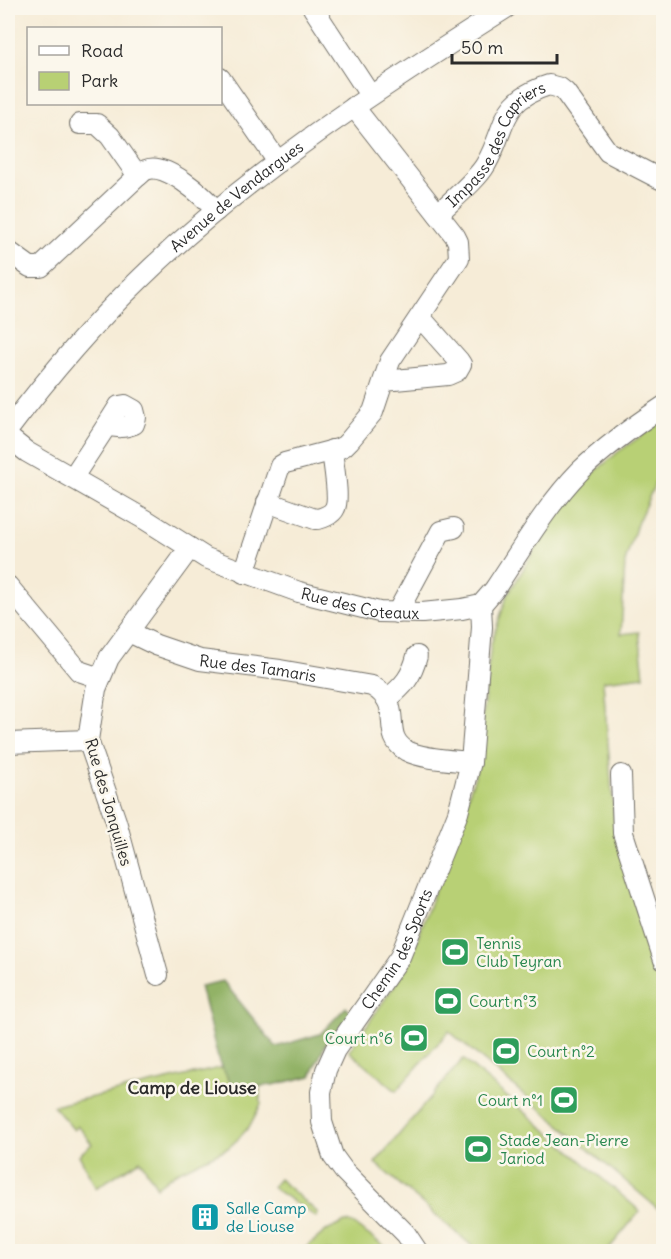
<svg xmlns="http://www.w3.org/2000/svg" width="671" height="1259" viewBox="0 0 671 1259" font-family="Delius,sans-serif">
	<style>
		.green { fill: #b8d074; stroke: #727e50; stroke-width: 1.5 }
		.forest { fill: #92b266; stroke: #5e6e48; stroke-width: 1.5 }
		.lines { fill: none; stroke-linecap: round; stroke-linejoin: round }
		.minor-casing { stroke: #726f67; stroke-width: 22 }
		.minor { stroke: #fff; stroke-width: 20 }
		.labels { text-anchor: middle; stroke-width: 5; stroke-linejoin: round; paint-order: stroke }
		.street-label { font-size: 16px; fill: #2b2b2b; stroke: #fbf7ec }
		.leisure-label { font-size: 16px; fill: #27864d; stroke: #fbf7ec; text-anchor: start }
		.culture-label { font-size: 16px; fill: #0d838f; stroke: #fbf7ec; text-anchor: start }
		.neighbourhood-label { font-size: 18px; font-weight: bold; fill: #2b2b2b; stroke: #fbf7ec }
	</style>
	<rect width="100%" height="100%" fill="#fbf7ec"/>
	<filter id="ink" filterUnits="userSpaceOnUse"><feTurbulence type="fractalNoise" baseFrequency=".0167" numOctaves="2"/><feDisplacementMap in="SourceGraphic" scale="12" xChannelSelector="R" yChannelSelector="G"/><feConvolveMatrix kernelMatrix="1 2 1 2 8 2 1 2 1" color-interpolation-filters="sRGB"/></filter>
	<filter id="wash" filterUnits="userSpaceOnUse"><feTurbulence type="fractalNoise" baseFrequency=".008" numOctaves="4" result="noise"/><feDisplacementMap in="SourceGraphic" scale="24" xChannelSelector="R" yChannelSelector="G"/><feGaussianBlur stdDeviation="1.35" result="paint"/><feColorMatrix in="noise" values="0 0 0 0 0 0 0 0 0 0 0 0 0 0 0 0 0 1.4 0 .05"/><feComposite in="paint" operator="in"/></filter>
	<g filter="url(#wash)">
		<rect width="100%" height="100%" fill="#f6ecd7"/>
		<path class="green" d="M663,421V470L658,477L637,524L625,562L621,634L639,632L644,676L603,681L615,830L633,892L663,974V1213L449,1031L396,1091L349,1051L408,966L475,776L491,644L507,596L540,541L575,489L618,452Z
			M463,1059L640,1211L607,1251H478L375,1163Z
			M220,1068L259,1081L261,1104L249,1127L237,1140L228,1148L175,1173L157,1187L140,1160L96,1188L79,1155L92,1144L78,1126L74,1130L53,1106Z
			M279,1179L318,1213L316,1217L272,1187Z
			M345,1222H350L387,1248L383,1252L302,1251L326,1231Z"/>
		<path class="forest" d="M223,981L276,1047L320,1034L346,1007L352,1014L325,1045L311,1076L273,1085L243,1088L230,1082L219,1062L200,986Z"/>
	</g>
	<g filter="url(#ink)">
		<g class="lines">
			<g class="minor-casing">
				<g id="minor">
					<path d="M313,8L370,95"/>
					<path d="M220,78L278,162"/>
					<path d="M80,124H97L110,136L138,176C141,174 143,171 146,170C165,161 205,197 216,211"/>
					<path id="s1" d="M438,214C452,200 477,180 486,164C508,126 498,101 549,85L560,88L565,92L608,152L660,179H664"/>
					<path d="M8,251L30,267H41L138,176"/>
					<path d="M384,381L448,375L457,371L461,364L459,361L420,317"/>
					<path id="s2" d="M8,430C48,377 91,326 139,280C248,173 378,89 506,8"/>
					<path id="s3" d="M8,437L27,452L146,520L206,558L299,592L379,612L422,613L462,609L481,605L494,590C521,550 546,506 580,471C605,447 635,425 664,406"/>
					<path d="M73,477L107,425C117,428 124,428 134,424L136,418L134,410L125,405L119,406L107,425"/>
					<path d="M267,502L315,519C321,519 332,515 335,508C340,498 333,463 332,450"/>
					<path d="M244,573L280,466L285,463L338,449L344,446L349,441L373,412L390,361L459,258L458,242L455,236L354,107"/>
					<path d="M8,586L79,671L100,678"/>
					<path d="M397,613L441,531L454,528"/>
					<path id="s4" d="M129,632L156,645L200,660L280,670L372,686C407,706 378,734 407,751C422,759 452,760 471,762"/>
					<path d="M387,699C404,686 412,676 417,656"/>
					<path d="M8,743L88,740"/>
					<path d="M621,775L623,833L664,960"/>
					<path d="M158,975L116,821L88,740L96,689L109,658L190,548"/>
					<path id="s5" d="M418,1252L406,1234L344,1171L333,1156L322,1122L321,1092L326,1070L335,1050L400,957L458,813L471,762L482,627L481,605"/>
				</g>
			</g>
			<use href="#minor" class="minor"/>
		</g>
	</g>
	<defs>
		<g id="stadium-square" transform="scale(1.5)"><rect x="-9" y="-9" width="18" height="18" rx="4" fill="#2e9e5b" stroke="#fbf7ec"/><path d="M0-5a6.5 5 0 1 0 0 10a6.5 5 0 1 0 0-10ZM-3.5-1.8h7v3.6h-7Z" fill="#fff"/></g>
		<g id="building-square" transform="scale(1.5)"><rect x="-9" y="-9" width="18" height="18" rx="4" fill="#0f9aa8" stroke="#fbf7ec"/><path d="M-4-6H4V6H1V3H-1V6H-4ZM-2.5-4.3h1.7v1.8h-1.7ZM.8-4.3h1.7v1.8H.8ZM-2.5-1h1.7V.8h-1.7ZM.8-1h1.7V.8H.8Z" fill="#fff"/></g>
	</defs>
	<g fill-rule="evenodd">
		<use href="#stadium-square" x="455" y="952"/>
		<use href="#stadium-square" x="448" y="1001"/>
		<use href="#stadium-square" x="414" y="1038"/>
		<use href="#stadium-square" x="506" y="1051"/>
		<use href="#stadium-square" x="564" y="1100"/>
		<use href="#stadium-square" x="478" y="1149"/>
		<use href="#building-square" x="205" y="1217"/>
	</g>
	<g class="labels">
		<g class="street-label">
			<text dy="6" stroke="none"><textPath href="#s1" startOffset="93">Impasse des Capriers</textPath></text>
			<text dy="6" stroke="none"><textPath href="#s2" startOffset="328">Avenue de Vendargues</textPath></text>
			<text dy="6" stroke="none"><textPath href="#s3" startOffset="394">Rue des Coteaux</textPath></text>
			<text dy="6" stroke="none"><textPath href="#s4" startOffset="135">Rue des Tamaris</textPath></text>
			<text transform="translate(109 802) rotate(74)" y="6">Rue des Jonquilles</text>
			<text dy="6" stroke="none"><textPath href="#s5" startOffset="358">Chemin des Sports</textPath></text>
		</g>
		<g class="leisure-label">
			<text x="476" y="949">Tennis<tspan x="476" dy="18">Club Teyran</tspan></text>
			<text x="469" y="1007">Court n°3</text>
			<text x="393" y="1044" text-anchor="end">Court n°6</text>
			<text x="527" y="1057">Court n°2</text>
			<text x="543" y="1106" text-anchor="end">Court n°1</text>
			<text x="499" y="1146">Stade Jean-Pierre<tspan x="499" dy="18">Jariod</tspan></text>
		</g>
		<g class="culture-label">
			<text x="226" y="1214">Salle Camp<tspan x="226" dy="18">de Liouse</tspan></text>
		</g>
		<g class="neighbourhood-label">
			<text x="192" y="1094">Camp de Liouse</text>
		</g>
	</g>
	<rect width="671" height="1259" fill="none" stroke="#fbf7ec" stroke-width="30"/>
	<rect x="27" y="27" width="195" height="78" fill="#fbf7ec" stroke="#a8a59f" stroke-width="1.5"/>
	<rect x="39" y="46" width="30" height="9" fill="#ffffff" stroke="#a8a59f" stroke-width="1.5"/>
	<text x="81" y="57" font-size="18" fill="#2b2b2b">Road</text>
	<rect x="39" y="72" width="30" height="18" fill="#b8d074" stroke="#a8a59f" stroke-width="1.5"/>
	<text x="81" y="87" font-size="18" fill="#2b2b2b">Park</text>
	<path d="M452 54v9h105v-9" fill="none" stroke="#2b2b2b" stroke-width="3"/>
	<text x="461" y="54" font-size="18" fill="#2b2b2b" stroke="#fbf7ec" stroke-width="4.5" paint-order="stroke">50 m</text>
</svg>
